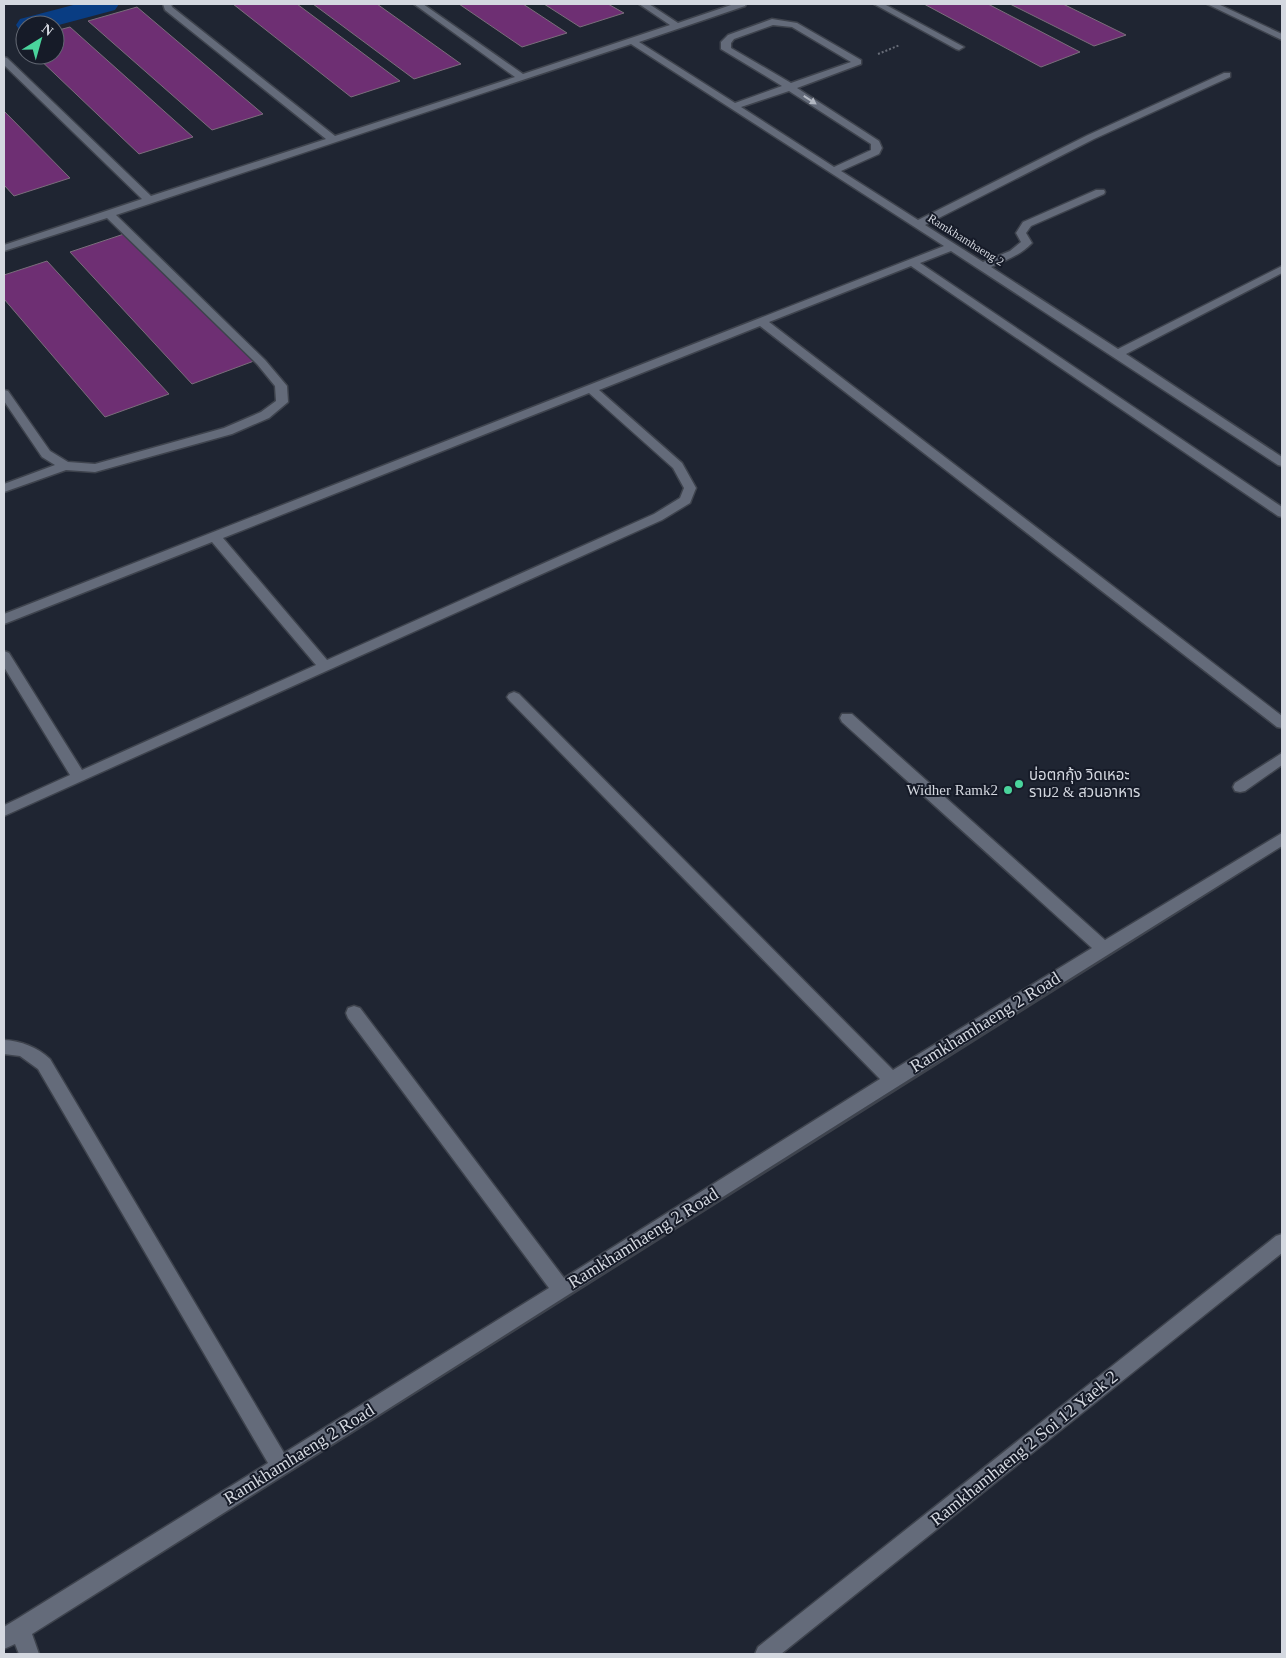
<svg xmlns="http://www.w3.org/2000/svg" width="1286" height="1658" viewBox="0 0 1286 1658" font-family="'Times New Roman','Noto Sans Thai',serif">
	<style>
		.lines { fill: none; stroke-linecap: round; stroke-linejoin: round }
		.canal { fill: #093d83; fill-rule: evenodd }
		.building { fill: #6e2f73; stroke: #7a6e7b }
		.minor-casing { stroke: #3e434d; stroke-width: 3 }
		.path { stroke: #686d78; stroke-width: 2; stroke-dasharray: 2 2; stroke-linecap: butt }
		.minor { fill: #646b7a; fill-rule: evenodd }
		.oneway { fill: #b2b7c1 }
		.poi-dot { fill: #4ad49c; stroke: #161b28; stroke-width: 2 }
		.labels { text-anchor: middle; stroke-width: 4; stroke-linejoin: round; paint-order: stroke }
		.far-street-label { font-size: 12px; fill: #d4d8e0; stroke: #161b28 }
		.poi-label { font-size: 15px; fill: #d4d8e0; stroke: #161b28; text-anchor: start }
		.near-street-label { font-size: 18px; fill: #d4d8e0; stroke: #161b28 }
	</style>
	<rect width="100%" height="100%" fill="#1f2532"/>
	<g class="lines">
		<path class="canal" d="M77,4H119L115,10L55,26L25,25V32L20,31L16,25L20,19Z"/>
	</g>
	<path class="building" d="M233,4H297L400,81L351,97Z
		M313,4H377L461,64L414,79Z
		M459,4H523L567,33L522,47Z
		M544,4H608L624,13L580,27Z
		M924,4H988L1080,52L1041,67Z
		M1010,4H1063L1126,35L1094,46Z
		M137,7L263,114L212,130L88,21Z
		M70,27L193,137L139,154L35,55H55V31Z
		M4,111L70,178L14,196L4,185Z
		M127,233L254,361L192,384L70,252Z
		M47,261L169,394L105,417L4,299V275Z"/>
	<g class="lines">
		<g class="minor-casing">
			<path id="minor" d="M163,4H171L172,7L335,136L515,77L414,4H423L523,74L670,25L639,4H649L678,23L734,4H746L745,6L639,42L735,103L782,86L721,49V42L728,35L772,19L797,23L861,60V64L797,88L879,141L882,148L879,154L841,171L918,220L1088,135L1224,73H1230V77L1094,139L925,225L983,262L1010,251L1021,242L1016,233L1023,222L1096,190H1104L1105,192L1104,194L1031,226L1026,233L1032,243C1021,255 1006,260 991,267L1118,349L1282,266V273L1126,354L1282,457V466L1278,465L951,251L920,263L1282,507V517L1278,516L911,266L769,322L1282,716V728L1277,727L760,326L599,390L682,463L696,488L690,503L662,520L4,816V805L70,775L4,667V651L9,653L82,770L316,665L212,542L4,624V614L944,246L631,44L116,215L265,360L287,386L288,402L269,418L232,434L95,472L66,470L4,492V484L55,465L42,457L4,401V390L8,391L50,451L68,462L95,464L224,428L261,412L276,401L275,386L257,364L107,218L4,251V245L142,199L4,65V57L7,58L151,196L326,139L165,10ZM773,25L792,27L851,62L791,83L731,48V43L734,39ZM789,91L871,144V150L834,167L741,107ZM589,393L673,468L684,488L680,498L654,514L327,660L223,538Z
				M874,4H884L964,47L959,50L956,49Z
				M1207,4H1218L1282,34V40Z
				M514,692L519,694L893,1070L1092,948L842,722L840,718L842,714H852L1105,940L1282,833V846C864,1106 449,1371 32,1634L39,1654H19L15,1644L4,1649V1627L268,1463L38,1069L20,1056L4,1054V1040C21,1041 37,1047 50,1059L284,1453L549,1288L348,1018L346,1013L348,1008L354,1006L360,1008L564,1278L880,1079L509,700L507,697L509,694Z
				M1282,753V765L1245,791L1240,792L1235,791L1233,787L1235,783Z
				M1282,1234V1253L781,1654H755L758,1647L1276,1236Z"/>
		</g>
		<path class="path" d="M878,54L900,45"/>
		<use href="#minor" class="minor"/>
	</g>
	<defs><path id="oneway-solid" d="M-6-.8H1V-3.2L6.5 0L1 3.2V.8H-6Z" transform="scale(1.25)"/></defs>
	<use class="oneway" href="#oneway-solid" transform="translate(810 100) rotate(33)"/>
	<g class="poi-dot">
		<circle cx="1019" cy="784" r="5"/>
		<circle cx="1008" cy="790" r="5"/>
	</g>
	<g class="labels">
		<g class="far-street-label">
			<text transform="translate(966 240) rotate(32)" y="4">Ramkhamhaeng 2</text>
		</g>
		<g class="poi-label">
			<text x="1029" y="780">บ่อตกกุ้ง วิดเหอะ<tspan x="1029" dy="17">ราม2 &amp; สวนอาหาร</tspan></text>
			<text x="998" y="795" text-anchor="end">Widher Ramk2</text>
		</g>
		<g class="near-street-label">
			<text transform="translate(985 1022) rotate(-32)" y="6">Ramkhamhaeng 2 Road</text>
			<text transform="translate(643 1238) rotate(-32)" y="6">Ramkhamhaeng 2 Road</text>
			<text transform="translate(1024 1448) rotate(-39)" y="6">Ramkhamhaeng 2 Soi 12 Yaek 2</text>
			<text transform="translate(299 1454) rotate(-32)" y="6">Ramkhamhaeng 2 Road</text>
		</g>
	</g>
	<rect width="1286" height="1658" fill="none" stroke="#d4d8e0" stroke-width="10"/>
	<g transform="translate(40 40) rotate(37)"><circle r="24" fill="#161b28" stroke="#626772"/>
	<path d="M0-4L9 19L0 12L-9 19Z" fill="#4ad49c"/>
	<text y="-8" font-size="14" font-weight="bold" text-anchor="middle" fill="#d4d8e0">N</text>
	</g>
</svg>
